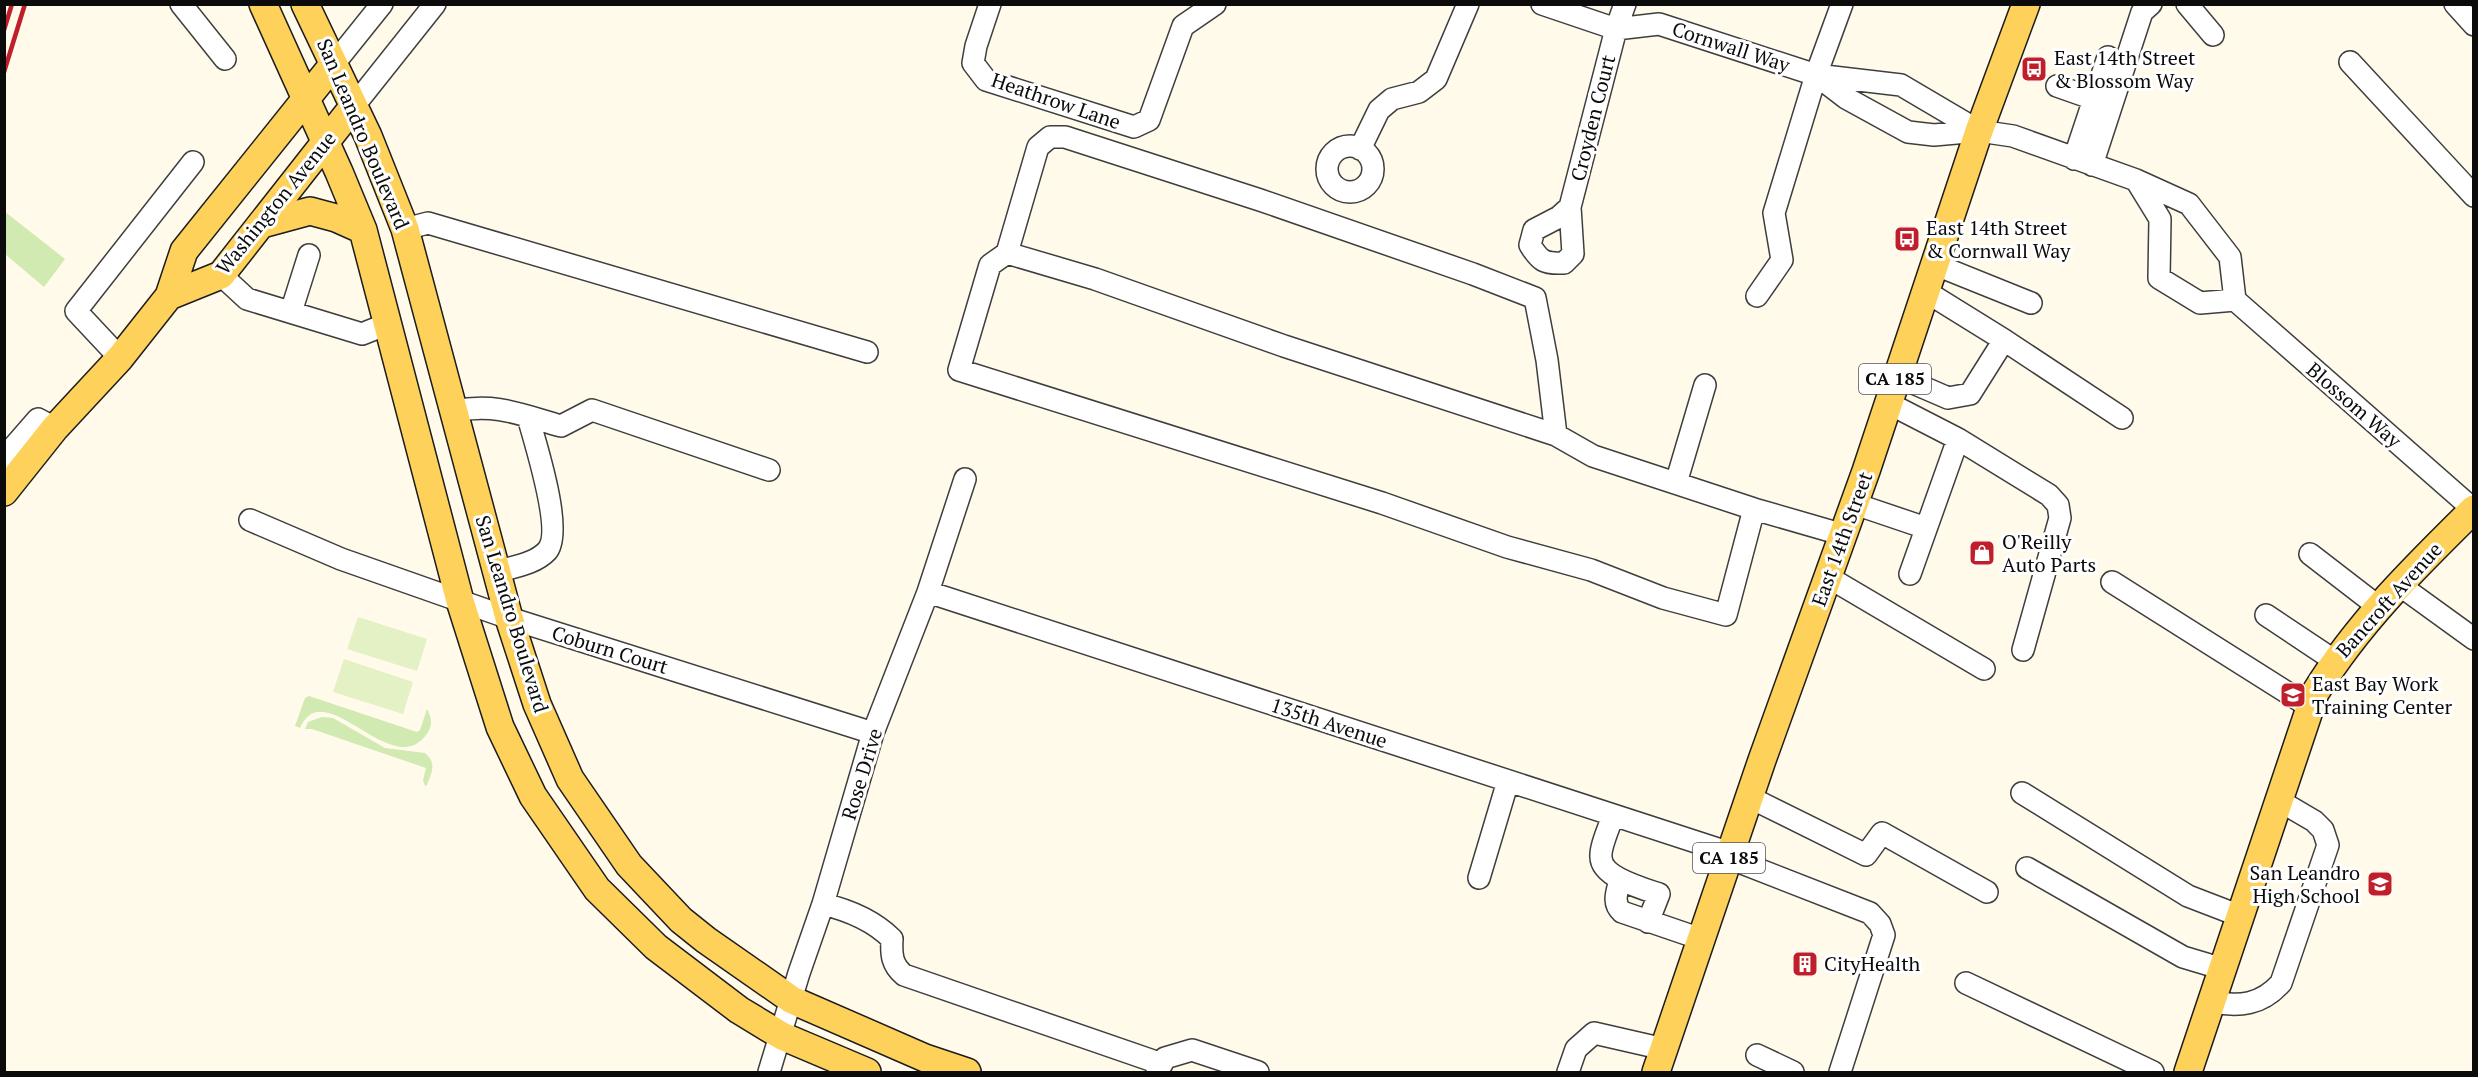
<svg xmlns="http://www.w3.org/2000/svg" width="2478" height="1077" viewBox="0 0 2478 1077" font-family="'PT Serif',serif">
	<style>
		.green { fill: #d1eab2 }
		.pitch { fill: #e3f1c4 }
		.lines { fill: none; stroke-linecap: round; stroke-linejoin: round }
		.minor-casing { stroke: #3e3e3e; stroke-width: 24 }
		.major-casing { stroke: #1c1c1c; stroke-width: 30 }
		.minor { stroke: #fff; stroke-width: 21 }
		.major { stroke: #fed15a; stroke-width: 27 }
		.rail { stroke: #bf1f2b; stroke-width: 4.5 }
		.labels { text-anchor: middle; stroke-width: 6; stroke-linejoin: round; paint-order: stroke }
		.shield { fill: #fff; stroke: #545454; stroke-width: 1.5 }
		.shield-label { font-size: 18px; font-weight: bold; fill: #0b0b0b }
		.street-label { font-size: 20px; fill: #0b0b0b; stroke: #fff }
		.poi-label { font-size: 20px; fill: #0b0b0b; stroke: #fff; text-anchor: start }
	</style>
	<rect width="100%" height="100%" fill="#fffae9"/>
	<path class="green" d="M4,211L65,259L44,287L5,254Z
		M309,696L417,732L420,730L427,709C432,718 433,726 426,735C392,782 324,672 300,728L295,726L305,698Z
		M322,717L333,718L385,748L425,753C437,763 432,772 427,785L425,786L423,780L426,768L312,729H305L308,722Z"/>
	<path class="pitch" d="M358,617L427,639L417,671L347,649Z
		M344,659L413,682L403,714L333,692Z"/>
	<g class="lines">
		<g class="minor-casing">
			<path id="minor" d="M181,4L225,59
				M990,4L976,46L973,63L986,80L1134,127L1149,120L1183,26L1215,4
				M1542,4L1616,29L1659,24L1816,75L1901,85L1979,131
				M2187,4L2213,35
				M2455,4L2474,25
				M2350,62L2474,196
				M333,65L382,4
				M1816,75L1846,98L1908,132L1934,135L1979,131L2013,136L2136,180L2189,204L2230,257L2235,300
				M2057,86L2094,99
				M353,107L435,4
				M1327 169a23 23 0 1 1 46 0a23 23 0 1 1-46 0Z
				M1360,149L1379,110L1392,99L1419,92L1436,79L1468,4
				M2074,159L2108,57
				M2092,165L2142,12L2151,4
				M2136,180L2160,219L2159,278L2200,303L2235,300L2473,509
				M1570,207L1559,217L1534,230L1530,245C1540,261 1544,264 1564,263L1573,254L1570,207L1616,29L1625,4
				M405,229L428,223L867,352
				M1007,253L1038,147L1050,137H1065L1260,200L1473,274L1535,298L1547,360L1556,435
				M1934,264L2031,303
				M221,275L247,299L362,334L387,324
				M1925,291L2004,340L2122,418
				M1757,296L1782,260L1774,213L1816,75L1842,4
				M291,312L309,255
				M120,358L76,311L193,162
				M1897,376L1948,398L1970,394L2004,340
				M1888,403L1958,439L2049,495L2058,505L2060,518L2023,650
				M453,411C497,403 519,414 561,426L592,410L769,470
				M4,458L38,419L55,428
				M1676,483L1705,385
				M1855,504L1926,528
				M1754,509L1726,615L1663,598L1591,570L1507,547L1382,503L959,370L990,265L1007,253L1095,279L1284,346L1556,435L1593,456L1754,509L1844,535
				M250,520L341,559L509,618L873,733
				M2310,554L2380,608
				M496,572C512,567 535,564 547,551C564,532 535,442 528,417
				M1910,574L1958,439
				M1828,577L1984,669
				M2112,582L2310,707
				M2398,584L2474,639
				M928,592L1730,853
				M2266,615L2335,661
				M2022,793L2188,896L2240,916
				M1749,797L1866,855L1882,833L1987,892
				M1613,815C1610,826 1600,846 1601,857C1601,877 1644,889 1659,894L1648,922
				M1729,858L1870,913L1880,924L1884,935L1840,1072
				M2027,868L2183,957L2223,969
				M1479,878L1508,781
				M1620,880C1617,892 1612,903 1622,912L1701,939
				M823,904C848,910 874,921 892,939C891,955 892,965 904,975L1162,1064
				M1966,983L2153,1072
				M2212,1002C2240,1007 2261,1005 2281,983L2328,845L2323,830L2314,821L2278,800
				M1757,1055L1793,1072
				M769,1072L799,973L823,904L873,733L928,592L965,479
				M1157,1072L1165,1058L1192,1050L1258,1072
				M1568,1072L1576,1049L1594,1033L1664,1049"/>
		</g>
		<g class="major-casing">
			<path id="major" d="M263,4L339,172L363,230L460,601L500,727L533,796L597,889L656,947L739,1010L782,1036L867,1072
				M305,4L368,136L405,229L509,618L537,704L570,779L629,865L681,920L706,940L792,1000L925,1058L967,1072
				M262,224L310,211L336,218L363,230
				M169,296L221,275L353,107
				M4,492L55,428L120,358L169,296L184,251L333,65
				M1656,1072L1762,760L1866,471L1979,131L2026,4
				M2188,1072L2315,693C2358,623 2416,566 2474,509"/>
		</g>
		<use href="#minor" class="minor"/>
		<use href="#major" class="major"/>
		<path class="rail" d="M4,30L12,4
			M4,72L25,4"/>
	</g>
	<defs>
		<g id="bus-square" transform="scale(1.35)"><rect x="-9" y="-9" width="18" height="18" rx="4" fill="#bf1f2b" stroke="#fff"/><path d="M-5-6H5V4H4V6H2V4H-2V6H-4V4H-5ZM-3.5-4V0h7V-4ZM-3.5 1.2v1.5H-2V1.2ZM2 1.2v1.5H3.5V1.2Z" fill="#fff"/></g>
		<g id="shop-square" transform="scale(1.35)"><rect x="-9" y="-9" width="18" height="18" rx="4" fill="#bf1f2b" stroke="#fff"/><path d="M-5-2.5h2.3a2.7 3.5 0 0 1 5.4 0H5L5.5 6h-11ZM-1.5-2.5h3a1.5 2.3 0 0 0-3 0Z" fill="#fff"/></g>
		<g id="school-square" transform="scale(1.35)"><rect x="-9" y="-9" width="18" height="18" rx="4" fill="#bf1f2b" stroke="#fff"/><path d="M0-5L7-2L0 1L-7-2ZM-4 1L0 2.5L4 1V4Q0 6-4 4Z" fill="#fff"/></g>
		<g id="building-square" transform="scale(1.35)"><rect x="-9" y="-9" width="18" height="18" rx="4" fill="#bf1f2b" stroke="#fff"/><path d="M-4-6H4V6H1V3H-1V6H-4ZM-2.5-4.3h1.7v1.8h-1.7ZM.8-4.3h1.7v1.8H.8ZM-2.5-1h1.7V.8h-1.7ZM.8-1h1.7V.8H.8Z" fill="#fff"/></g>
	</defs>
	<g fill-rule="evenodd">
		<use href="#bus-square" x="2034" y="69"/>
		<use href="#bus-square" x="1907" y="239"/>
		<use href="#shop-square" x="1982" y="553"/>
		<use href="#school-square" x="2293" y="695"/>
		<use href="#school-square" x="2380" y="884"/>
		<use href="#building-square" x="1805" y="964"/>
	</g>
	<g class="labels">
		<g class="shield">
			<rect x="1859" y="364" width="72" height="30" rx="4.5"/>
			<rect x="1693" y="843" width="72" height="30" rx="4.5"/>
		</g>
		<g class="shield-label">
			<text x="1895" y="385">CA 185</text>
			<text x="1729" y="864">CA 185</text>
		</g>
		<g class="street-label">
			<text transform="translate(1731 47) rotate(18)" y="7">Cornwall Way</text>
			<text transform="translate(1056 101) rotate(19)" y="7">Heathrow Lane</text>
			<text transform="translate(1593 118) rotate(-76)" y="7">Croyden Court</text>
			<text transform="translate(363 134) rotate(67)" y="7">San Leandro Boulevard</text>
			<text transform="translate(276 203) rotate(-51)" y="7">Washington Avenue</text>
			<text transform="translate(2354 405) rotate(41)" y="7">Blossom Way</text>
			<text transform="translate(1842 539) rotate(-70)" y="7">East 14th Street</text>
			<text transform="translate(2389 600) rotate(-48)" y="7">Bancroft Avenue</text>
			<text transform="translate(512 614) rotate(73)" y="7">San Leandro Boulevard</text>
			<text transform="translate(610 650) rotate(17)" y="7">Coburn Court</text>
			<text transform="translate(1329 723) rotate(18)" y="7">135th Avenue</text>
			<text transform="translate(862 774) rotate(-73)" y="7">Rose Drive</text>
		</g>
		<g class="poi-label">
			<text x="2054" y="65">East 14th Street<tspan x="2054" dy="23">&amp; Blossom Way</tspan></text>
			<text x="1926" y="235">East 14th Street<tspan x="1926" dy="23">&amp; Cornwall Way</tspan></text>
			<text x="2002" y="549">O'Reilly<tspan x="2002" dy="23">Auto Parts</tspan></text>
			<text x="2312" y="691">East Bay Work<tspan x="2312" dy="23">Training Center</tspan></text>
			<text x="2360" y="880" text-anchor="end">San Leandro<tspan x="2360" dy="23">High School</tspan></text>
			<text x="1824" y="971">CityHealth</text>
		</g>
	</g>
	<rect width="2478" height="1077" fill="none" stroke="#0b0b0b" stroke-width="12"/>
</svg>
